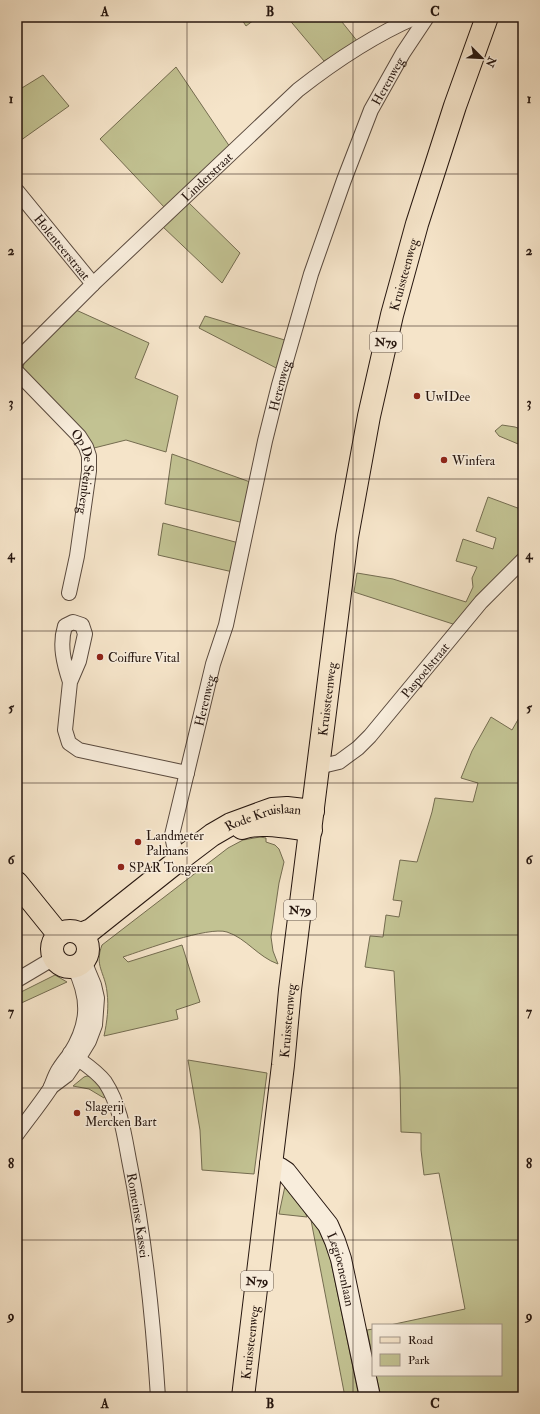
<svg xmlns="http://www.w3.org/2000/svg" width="540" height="1414" viewBox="0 0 540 1414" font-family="'IM FELL Double Pica',serif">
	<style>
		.green { fill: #c2c292; stroke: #746c50 }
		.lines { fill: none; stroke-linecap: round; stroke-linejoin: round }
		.street-casing { stroke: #5a4a3e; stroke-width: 16 }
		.secondary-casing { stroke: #26160f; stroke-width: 22 }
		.primary-casing { stroke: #26160f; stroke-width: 24 }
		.street { stroke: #f8eddc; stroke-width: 14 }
		.secondary { stroke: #f8eddc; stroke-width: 20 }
		.primary { stroke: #f5e4c9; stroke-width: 22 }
		.grid { fill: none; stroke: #26160f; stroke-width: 1; stroke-opacity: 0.55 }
		.poi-dot { fill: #8f2418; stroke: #f8eddc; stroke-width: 1.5 }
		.labels { text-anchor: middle; stroke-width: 3; stroke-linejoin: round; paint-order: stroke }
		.shield { fill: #f8eddc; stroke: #65564c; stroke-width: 1 }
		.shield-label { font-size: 12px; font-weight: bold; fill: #26160f }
		.street-label { font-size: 13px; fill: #26160f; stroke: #f8eddc }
		.poi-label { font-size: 13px; fill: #26160f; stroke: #f8eddc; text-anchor: start }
		.neatline { fill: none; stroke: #26160f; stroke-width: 1.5 }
		.grid-label { font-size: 13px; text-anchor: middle; font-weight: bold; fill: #26160f }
	</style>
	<rect width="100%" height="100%" fill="#f5e4c9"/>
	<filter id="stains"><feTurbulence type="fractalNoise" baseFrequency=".005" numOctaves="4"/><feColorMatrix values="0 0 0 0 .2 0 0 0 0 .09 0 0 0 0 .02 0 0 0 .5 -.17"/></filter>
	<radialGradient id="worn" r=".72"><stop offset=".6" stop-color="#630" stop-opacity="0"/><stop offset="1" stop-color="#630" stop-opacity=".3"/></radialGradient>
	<path class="green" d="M240,17H258L246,26Z
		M287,17H338L358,42L324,61Z
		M176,67L232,150L165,208L100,139Z
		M43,75L69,106L17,143V91Z
		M187,201L240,253L222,283L162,226Z
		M76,310L149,343L135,378L178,396L166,452L126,440L94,448L88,438L26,374L23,368L25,359Z
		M205,316L288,341L280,370L199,328Z
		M502,425L515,427L523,430V446L499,436L495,431Z
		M172,454L253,483L244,523L165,504Z
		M488,497L523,510V552L456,625L354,592L357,573L393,579L466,602L473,587L472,578L477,567L456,561L463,539L493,549L496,538L476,531Z
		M163,523L239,543L233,572L158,555Z
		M523,711V1397H381L376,1375H501V1325H390L465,1309L439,1173L424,1175L421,1150V1133L401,1132L400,1077L394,971L365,967L370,936L383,937L386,915L399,917L402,901L393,900L400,860L417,862L432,812L435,798L473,802L478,783L461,778L472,751L491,717L512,730Z
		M260,837L266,838V842L275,845L279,849L284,862L279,883L271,937L273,951L278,964C258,957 246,938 227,932C208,926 144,950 123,957L128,962L182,945L200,1002L176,1010L178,1019L104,1036C107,1022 109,1007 107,992C105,972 94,966 102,945L228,848L243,840Z
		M55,975L67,982L17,1005V994Z
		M188,1060L267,1073L254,1174L202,1170L200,1130Z
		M87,1076C96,1077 101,1088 105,1096L104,1098L89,1089L73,1086L84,1077Z
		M285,1186L302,1204L307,1217L279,1214Z
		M310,1215L319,1225L330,1257L359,1397H345Z
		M373,1329V1359L367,1330Z"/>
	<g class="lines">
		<g class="street-casing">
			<g id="street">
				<path id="s1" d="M17,191L93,284"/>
				<path id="s2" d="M17,360L93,284L298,90C335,61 372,36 416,17"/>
				<path id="s3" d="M17,372L79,436L86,447L89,456V471L77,556L69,593"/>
				<path d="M70,682C64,664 59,645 65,626L73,622L82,625L85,634L79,661L70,682L65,730L69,743L79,750L187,773"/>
				<path id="s4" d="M318,767L339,762L358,748L370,736L481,602L523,560"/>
				<path id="s5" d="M184,867C176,857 174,847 172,835L213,664L226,625L265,441L279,385L311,274L344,180L371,110L403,53L427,17"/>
				<path d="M17,980L54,958"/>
				<path id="s6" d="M70,1053C82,1062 96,1070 105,1082C120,1105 124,1133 129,1160C145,1238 153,1318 158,1397"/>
				<path d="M51,1087L67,1075L78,1059L89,1041L95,1025L97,998L94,985L84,961"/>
				<path d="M17,1134C28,1119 40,1104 50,1089C53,1082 55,1075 59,1069C62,1064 66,1059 70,1054C89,1024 90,999 74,967"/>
			</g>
		</g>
		<g class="secondary-casing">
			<g id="secondary">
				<path id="s7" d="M270,1164L280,1168L286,1172L328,1225L335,1241L341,1259L370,1397"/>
			</g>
		</g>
		<g class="primary-casing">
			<g id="primary">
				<path d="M242,828C260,821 291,828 311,830"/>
				<path d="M17,883L59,935"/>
				<circle cx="70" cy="949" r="18"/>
				<path id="s8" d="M81,934L91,930L179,860L212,835L231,824L272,809L287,808L313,811"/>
				<path id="s9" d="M243,1397L283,1065L290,990L347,537L369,416L392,315L417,224L455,106L487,17"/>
			</g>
		</g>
		<use href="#street" class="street"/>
		<use href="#secondary" class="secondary"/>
		<use href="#primary" class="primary"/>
	</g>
	<path class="grid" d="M187,17V1397M353,17V1397M17,174H523M17,326H523M17,479H523M17,631H523M17,783H523M17,935H523M17,1088H523M17,1240H523"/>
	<g class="poi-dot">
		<circle cx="417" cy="396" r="4"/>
		<circle cx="444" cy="460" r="4"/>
		<circle cx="100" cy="657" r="4"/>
		<circle cx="138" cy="842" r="4"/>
		<circle cx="121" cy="867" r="4"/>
		<circle cx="77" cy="1113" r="4"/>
	</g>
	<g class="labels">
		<g class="shield">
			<rect x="370" y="332" width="32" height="20" rx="3"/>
			<rect x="284" y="900" width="32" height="20" rx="3"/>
			<rect x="241" y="1271" width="32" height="20" rx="3"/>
		</g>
		<g class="shield-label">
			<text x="386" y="346">N79</text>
			<text x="300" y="914">N79</text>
			<text x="257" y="1285">N79</text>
		</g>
		<g class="street-label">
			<text dy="5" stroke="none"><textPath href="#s5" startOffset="821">Herenweg</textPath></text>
			<text dy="5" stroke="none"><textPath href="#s2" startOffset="264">Linderstraat</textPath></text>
			<text dy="5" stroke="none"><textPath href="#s1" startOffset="72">Holenteerstraat</textPath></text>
			<text dy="5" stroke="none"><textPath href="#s9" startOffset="1135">Kruissteenweg</textPath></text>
			<text dy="5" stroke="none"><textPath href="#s5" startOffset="497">Herenweg</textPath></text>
			<text dy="5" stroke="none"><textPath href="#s3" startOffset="126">Op De Steinberg</textPath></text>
			<text dy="5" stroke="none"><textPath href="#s4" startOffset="148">Paspoelstraat</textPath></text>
			<text dy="5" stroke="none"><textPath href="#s9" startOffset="703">Kruissteenweg</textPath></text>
			<text dy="5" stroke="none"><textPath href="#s5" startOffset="173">Herenweg</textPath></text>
			<text dy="5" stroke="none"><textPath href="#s8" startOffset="220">Rode Kruislaan</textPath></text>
			<text dy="5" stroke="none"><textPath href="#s9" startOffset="379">Kruissteenweg</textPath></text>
			<text dy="5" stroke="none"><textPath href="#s6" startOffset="184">Romeinse Kassei</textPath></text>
			<text dy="5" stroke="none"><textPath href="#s7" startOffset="132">Legioenenlaan</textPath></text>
			<text dy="5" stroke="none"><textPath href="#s9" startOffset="55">Kruissteenweg</textPath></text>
		</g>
		<g class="poi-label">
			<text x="425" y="401">UwIDee</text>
			<text x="452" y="465">Winfera</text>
			<text x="108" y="662">Coiffure Vital</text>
			<text x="146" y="840">Landmeter<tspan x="146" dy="15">Palmans</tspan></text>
			<text x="129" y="872">SPAR Tongeren</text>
			<text x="85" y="1111">Slagerij<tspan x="85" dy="15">Mercken Bart</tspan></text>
		</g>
	</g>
	<rect width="540" height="1414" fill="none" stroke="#f5e4c9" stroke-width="44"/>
	<rect x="372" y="1324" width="130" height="52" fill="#f8eddc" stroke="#a4978a"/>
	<rect x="380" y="1337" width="20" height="6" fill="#f5e4c9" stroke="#a4978a"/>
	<text x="408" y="1344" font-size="12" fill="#26160f">Road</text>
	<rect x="380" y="1354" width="20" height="12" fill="#c2c292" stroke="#a4978a"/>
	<text x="408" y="1364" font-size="12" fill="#26160f">Park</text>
	<g transform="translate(482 58) rotate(114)" stroke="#f8eddc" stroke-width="3" paint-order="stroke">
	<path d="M0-3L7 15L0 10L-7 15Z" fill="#26160f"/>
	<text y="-6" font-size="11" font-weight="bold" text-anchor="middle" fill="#26160f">N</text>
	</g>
	<rect x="22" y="22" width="496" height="1370" class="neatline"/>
	<g class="grid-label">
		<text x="105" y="16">A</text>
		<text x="270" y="16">B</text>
		<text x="435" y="16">C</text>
		<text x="11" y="103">1</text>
		<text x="529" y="103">1</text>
		<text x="11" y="255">2</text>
		<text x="529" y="255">2</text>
		<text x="11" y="407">3</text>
		<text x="529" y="407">3</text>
		<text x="11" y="559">4</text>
		<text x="529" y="559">4</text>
		<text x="11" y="712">5</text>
		<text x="529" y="712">5</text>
		<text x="11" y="864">6</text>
		<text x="529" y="864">6</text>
		<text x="11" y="1016">7</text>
		<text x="529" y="1016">7</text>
		<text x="11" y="1168">8</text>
		<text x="529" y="1168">8</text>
		<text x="11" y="1320">9</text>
		<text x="529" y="1320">9</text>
		<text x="105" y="1408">A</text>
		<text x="270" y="1408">B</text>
		<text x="435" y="1408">C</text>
	</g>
	<rect width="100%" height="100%" filter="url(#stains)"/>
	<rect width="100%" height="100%" fill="url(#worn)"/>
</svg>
